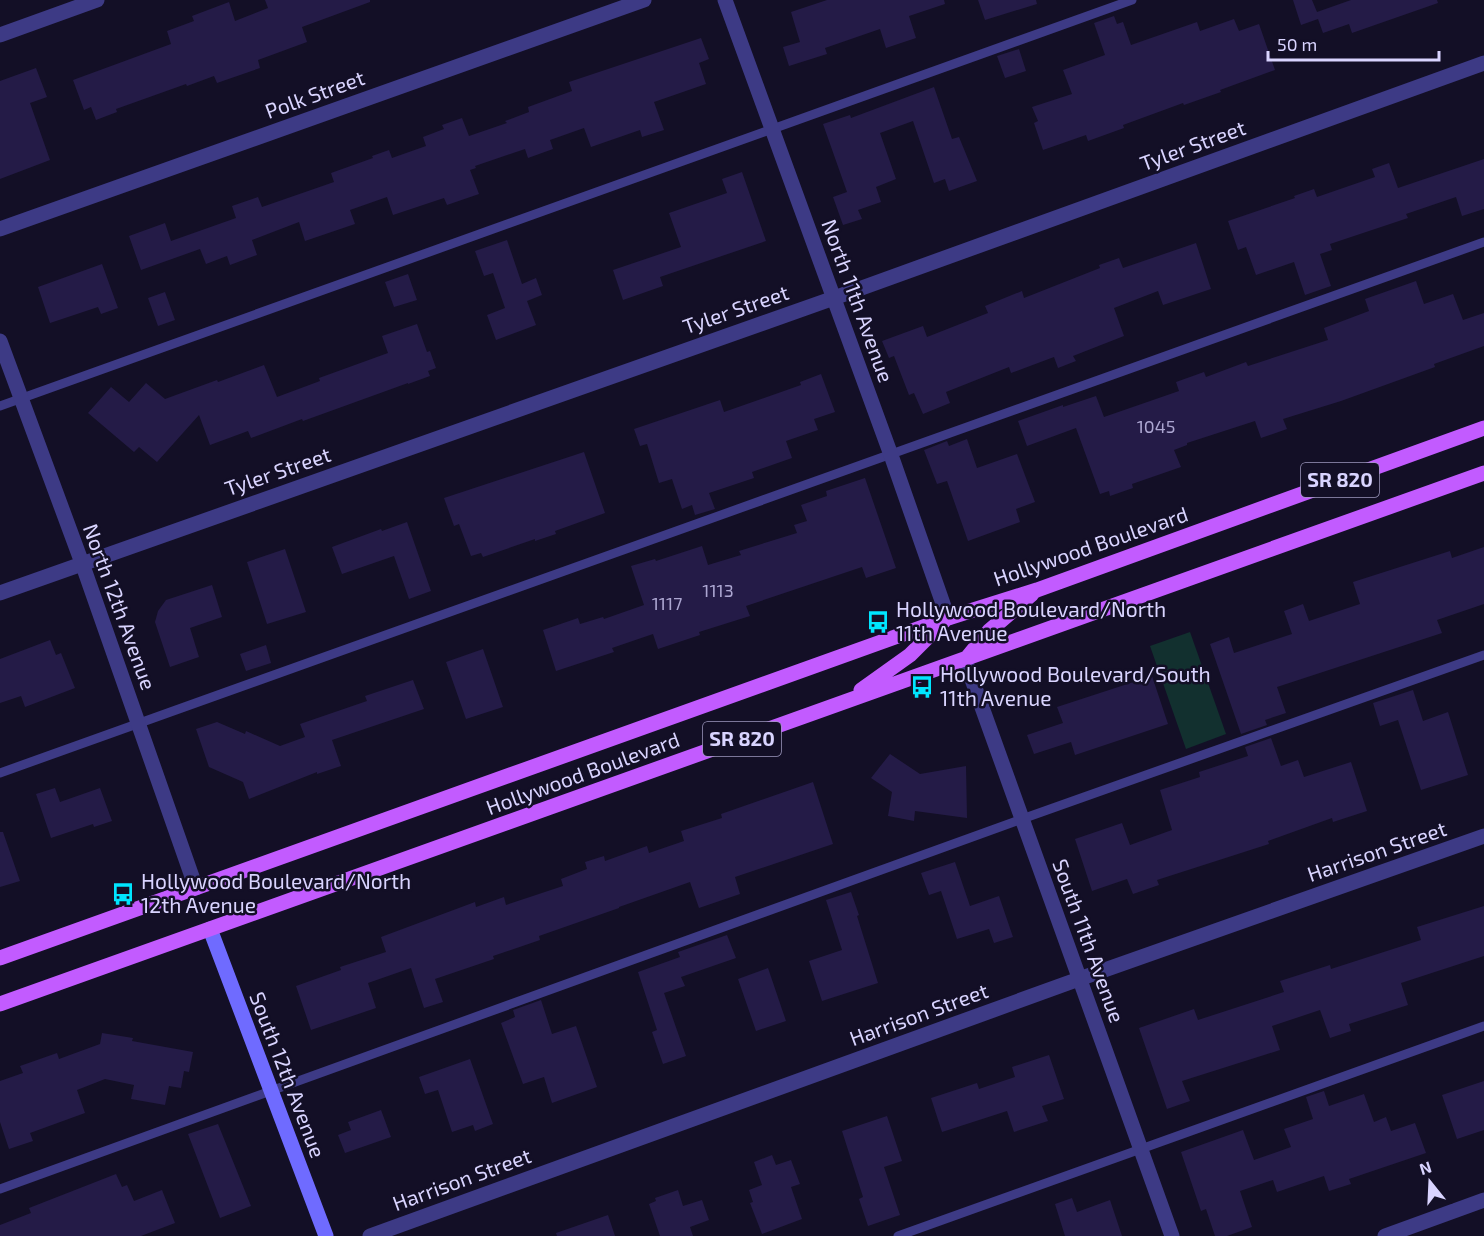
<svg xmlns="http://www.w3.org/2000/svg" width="1484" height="1236" viewBox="0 0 1484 1236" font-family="'Exo 2',sans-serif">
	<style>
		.green { fill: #12302f }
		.building { fill: #241b47 }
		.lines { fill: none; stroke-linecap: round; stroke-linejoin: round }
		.lane { stroke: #3d3a85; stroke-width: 9 }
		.street { stroke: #3d3a85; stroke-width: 15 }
		.secondary { stroke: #6f6bff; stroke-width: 15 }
		.primary { stroke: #c25bff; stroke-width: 15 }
		.labels { text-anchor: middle; stroke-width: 5; stroke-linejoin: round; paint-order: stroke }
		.number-label { font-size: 18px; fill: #aca6d1 }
		.shield { fill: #130f26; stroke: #9e99be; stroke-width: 1.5 }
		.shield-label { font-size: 20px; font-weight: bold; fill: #d9d4ff }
		.street-label { font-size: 21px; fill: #d9d4ff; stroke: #130f26 }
		.poi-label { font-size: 21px; fill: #d9d4ff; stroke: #130f26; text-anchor: start }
	</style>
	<rect width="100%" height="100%" fill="#130f26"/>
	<path class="green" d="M1190,632L1226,734L1186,749L1150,646Z"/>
	<path class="building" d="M265,0H370V2L302,27L307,42L258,60L260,68L217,83L214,76L187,86L186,84L116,109L117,112L96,120L91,107L84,110L73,80L171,44L167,31L194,21L192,16L229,2L235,21L268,8Z
		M827,0H944L945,4L909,16L916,38L886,48L880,29L825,48L827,54L789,66L783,47L800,42L791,12Z
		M978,0H1036L1037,4L985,20Z
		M1293,0H1312L1317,12L1351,0H1437L1438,3L1352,33L1349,24L1323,33L1318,19L1301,25Z
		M1114,16L1117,24L1123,22L1131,45L1197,22L1200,31L1234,19L1239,31L1259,24L1275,70L1220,90L1221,92L1184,105L1183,103L1123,125L1124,128L1088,141L1086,135L1043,150L1034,123L1038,121L1032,107L1072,94L1063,70L1105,55L1094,23Z
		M701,38L709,59L699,63L706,84L654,102L664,130L642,137L640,130L591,147L584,128L550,140L553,149L528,158L525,149L475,166L476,168L470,170L479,194L447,205L444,198L393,215L387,197L350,210L355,224L305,241L299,222L252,240L257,255L230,265L227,256L206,264L200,249L141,270L129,236L165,223L171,241L236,218L232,206L258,197L262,207L334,182L331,173L373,158L372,156L389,150L392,158L426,146L423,137L444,129L442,125L462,118L469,136L507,123L505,121L529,112L528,107L572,91L569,82Z
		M1019,49L1026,71L1005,78L997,56Z
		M36,68L47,97L30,103L50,160L0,179V81Z
		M934,87L952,139L959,137L977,181L949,191L945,179L934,183L913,121L880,133L896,179L876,187L881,202L858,210L862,219L843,225L833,197L847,192L823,124L850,115L851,118Z
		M1484,159V209L1462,216L1456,197L1406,214L1408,218L1330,244L1332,250L1320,254L1331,286L1305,295L1294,262L1256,275L1246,247L1238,250L1228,221L1295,198L1294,196L1314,189L1317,197L1375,177L1372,169L1389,163L1398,188Z
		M742,172L766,241L660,277L663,286L623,300L613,270L681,247L669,213L727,193L722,179Z
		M507,240L522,284L536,278L542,295L527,301L536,325L496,340L487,315L505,308L493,273L484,276L475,251Z
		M1196,243L1211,289L1163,305L1158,291L1114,308L1124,336L1073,356L1076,361L1058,368L1054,357L1011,373L1009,367L946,392L950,403L923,414L914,393L909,395L894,356L889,358L882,341L923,326L927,337L988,313L985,306L1022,291L1024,298L1100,268L1099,265L1119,258L1123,268Z
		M102,264L118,308L101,314L98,307L50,323L38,287Z
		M408,274L417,300L394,307L385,282Z
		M1416,281L1424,304L1453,294L1463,320L1484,313V346L1434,364L1435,367L1341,401L1283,419L1287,429L1261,438L1255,421L1187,443V445L1174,450L1181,467L1132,484L1133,488L1110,496L1109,491L1100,494L1076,428L1027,446L1018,421L1063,405V407L1096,396L1104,417L1179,391L1176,382L1204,372L1206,377L1246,362L1248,366L1328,340L1324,328L1369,311L1365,299Z
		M165,292L175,320L158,326L148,298Z
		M417,324L427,352L430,351L436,368L428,371L430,376L408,384V383L303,421L302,419L251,438L248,431L210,445L199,415L157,462L139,447L134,452L88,413L111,387L129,402L146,383L165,399L217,380L218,382L264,365L277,397L320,381L319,378L388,353L382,336Z
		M821,374L835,412L814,419L818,430L786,441L792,458L752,472L754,478L709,493L715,509L695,515L692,505L682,509L672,479L659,483L647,444L640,446L634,429L720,400L724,412L801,385L800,382Z
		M967,439L977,468L1017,454L1035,502L1016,509L1020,522L968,541L947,481L937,484L924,450L947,441L949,446Z
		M584,452L605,513L555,531L556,534L535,541V539L483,557L481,553L471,556L459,524L454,526L444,498Z
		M865,478L896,568L866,578L862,567L746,606L750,616L699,632L700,635L658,649L653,634L612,648L614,652L556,671L543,630L578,618L580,624L603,617L604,619L644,605L631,566L655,559L656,561L702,546L708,565L741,555L739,551L797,533L794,525L807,521L801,505L827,496L826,491Z
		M407,522L431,591L409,599L394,556L342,574L332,547L381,529L382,531Z
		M1484,547V604L1437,620L1442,633L1277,687L1286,713L1265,720L1267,725L1241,734L1210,644L1229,637L1234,653L1292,634L1284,611L1303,604L1309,621L1360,604L1353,582L1450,551L1452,558Z
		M285,549L306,612L267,624L247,562Z
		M212,585L222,617L190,628L199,657L170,667L155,622L158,611L166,600Z
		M50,640L56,655L61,653L75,688L25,707L21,696L0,703V659Z
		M266,645L271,663L246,671L240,654Z
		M483,649L503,707L466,719L446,662Z
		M1152,676L1168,724L1075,755L1071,742L1034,754L1027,735L1063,723L1057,707Z
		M413,680L424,709L332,740L341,766L317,774V772L249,799L243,782L209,767L196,729L217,722L245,734L246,731L280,746L305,737L300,724L367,701L365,696Z
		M1413,690L1423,721L1448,712L1468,775L1421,790L1398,720L1380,726L1373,703Z
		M1271,738L1281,766L1298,760L1304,777L1351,762L1367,811L1333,822L1332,818L1268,841L1269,844L1157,880L1159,885L1133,894L1127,879L1092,891L1075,839L1122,823L1130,845L1172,830L1160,790L1200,777L1199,772L1248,756L1245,747Z
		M890,754L920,774L966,766L967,818L915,811L914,821L888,816L892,792L871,778Z
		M813,782L833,844L735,877L740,894L699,908L690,882L619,907V908L539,936L540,940L493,956L494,959L435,979L443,1002L424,1008L411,968L368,983L376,1008L311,1030L296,986L341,970L340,967L386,952L381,937L475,902L476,907L504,897L506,905L563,886L561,879L587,869L585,862L604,856L605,861L647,846L649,853L684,841L681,831L722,818L721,814Z
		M55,788L60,802L100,788L112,821L94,827L93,824L51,838L36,794Z
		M0,832H3L20,881L0,887Z
		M955,862L970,906L999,896L1013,937L994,943L989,929L957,939L941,891L929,895L921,873Z
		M851,892L859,915L857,916L878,983L822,1001L809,961L842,950L826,900Z
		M1484,906V956L1401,983L1408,1005L1349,1024L1351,1031L1330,1038L1320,1010L1272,1026L1280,1050L1182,1081L1190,1101L1167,1109L1139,1028L1194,1009L1198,1020L1284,992L1280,981L1330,965L1331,969L1421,940L1417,927Z
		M727,935L736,958L681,977L685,986L664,993L686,1056L663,1064L652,1032L657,1030L638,972L680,957L678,952Z
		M768,968L786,1021L756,1031L738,979Z
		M541,1000L552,1034L576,1026L597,1087L552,1103L544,1077L523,1084L501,1023L515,1017L513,1010Z
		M102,1033L133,1038L132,1041L193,1052L189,1072L184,1071L181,1088L169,1086L165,1105L131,1099L134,1085L105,1079L77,1090L85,1113L30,1133L33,1141L9,1149L0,1122V1081L23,1073L20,1066L57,1053L59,1059L100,1044Z
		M1049,1055L1064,1099L1042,1106L1048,1121L1014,1132L1007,1111L942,1132L931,1098L977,1083L979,1089L1015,1077L1012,1067Z
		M470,1059L493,1124L475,1131L473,1125L452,1132L438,1090L425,1094L419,1077Z
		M1484,1081V1130L1457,1139L1442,1095Z
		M1324,1091L1329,1106L1364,1094L1374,1122L1386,1117L1391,1131L1415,1123L1426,1153L1349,1179L1351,1184L1329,1191L1324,1176L1277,1192L1273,1180L1240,1191L1252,1227L1227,1236H1215L1206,1209L1201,1211L1181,1152L1243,1130L1254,1160L1291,1147L1284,1129L1313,1119L1306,1097Z
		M381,1110L391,1137L345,1153L338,1135L351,1130L348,1122Z
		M887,1116L902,1161L884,1167L900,1215L868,1226L859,1199L863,1197L842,1131Z
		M218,1124L251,1206L220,1218L188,1134Z
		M772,1155L776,1165L791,1160L800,1184L791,1187L802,1219L762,1234L750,1203L753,1202L749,1190L762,1185L754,1162Z
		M116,1174L122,1187L127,1185L134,1201L162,1190L175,1223L141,1236H0V1225L31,1213L29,1208Z
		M678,1190L683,1206L702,1200L709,1220L690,1227L693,1236H660L649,1204L656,1201L655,1198Z
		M1072,1198L1077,1212L1110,1200L1122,1236H1065L1055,1204Z
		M608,1215L615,1236H557L556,1233Z"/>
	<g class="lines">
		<path class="lane" d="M0,406L1132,0
			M0,773L1484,242
			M0,1189L1022,819L1484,655
			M898,1236L1484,1026"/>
		<path class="street" d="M725,0L891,455L948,618
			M0,35L97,0
			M0,229L644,0
			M0,341L82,563L196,888
			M0,593L834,298L1484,63
			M965,660L1172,1236
			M370,1236L1079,979L1484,836
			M1385,1236L1484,1200"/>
		<path class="secondary" d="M210,929L326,1236"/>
		<path class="primary" d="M966,659L989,631L1032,594
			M861,690L910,655L944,621
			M0,958L948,618L1037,590L1484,428
			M0,1004L1484,473"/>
	</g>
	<defs>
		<g id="bus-bare" transform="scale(1.8)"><path d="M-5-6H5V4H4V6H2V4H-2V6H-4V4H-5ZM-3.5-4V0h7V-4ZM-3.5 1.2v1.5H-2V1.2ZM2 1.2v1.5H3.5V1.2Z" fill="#00e5ff" stroke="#130f26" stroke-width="2.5" paint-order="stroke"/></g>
	</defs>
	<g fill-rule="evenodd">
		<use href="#bus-bare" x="878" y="622"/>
		<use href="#bus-bare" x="922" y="687"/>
		<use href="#bus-bare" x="123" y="894"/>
	</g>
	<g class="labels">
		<g class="number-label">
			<text x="1156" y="433">1045</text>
			<text x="718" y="597">1113</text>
			<text x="667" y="610">1117</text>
		</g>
		<g class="shield">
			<rect x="1301" y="463" width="78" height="34" rx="4.5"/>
			<rect x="703" y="722" width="78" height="34" rx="4.5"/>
		</g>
		<g class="shield-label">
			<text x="1340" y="487">SR 820</text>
			<text x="742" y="746">SR 820</text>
		</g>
		<g class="street-label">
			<text transform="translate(315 95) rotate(-20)" y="7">Polk Street</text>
			<text transform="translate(1193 146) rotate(-20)" y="7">Tyler Street</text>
			<text transform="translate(857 301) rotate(70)" y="7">North 11th Avenue</text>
			<text transform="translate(736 310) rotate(-19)" y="7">Tyler Street</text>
			<text transform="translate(278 472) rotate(-19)" y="7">Tyler Street</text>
			<text transform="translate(1091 547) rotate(-19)" y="7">Hollywood Boulevard</text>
			<text transform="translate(119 607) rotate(70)" y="7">North 12th Avenue</text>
			<text transform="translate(583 774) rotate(-20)" y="7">Hollywood Boulevard</text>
			<text transform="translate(1377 852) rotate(-19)" y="7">Harrison Street</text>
			<text transform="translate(1088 941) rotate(70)" y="7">South 11th Avenue</text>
			<text transform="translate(919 1015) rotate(-20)" y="7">Harrison Street</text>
			<text transform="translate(287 1075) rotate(69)" y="7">South 12th Avenue</text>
			<text transform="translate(462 1180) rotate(-20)" y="7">Harrison Street</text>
		</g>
		<g class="poi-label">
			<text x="896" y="617">Hollywood Boulevard/North<tspan x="896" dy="24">11th Avenue</tspan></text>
			<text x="940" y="682">Hollywood Boulevard/South<tspan x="940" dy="24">11th Avenue</tspan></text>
			<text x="141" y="889">Hollywood Boulevard/North<tspan x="141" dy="24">12th Avenue</tspan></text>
		</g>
	</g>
	<g transform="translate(1430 1182) rotate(342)" stroke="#130f26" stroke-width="4.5" paint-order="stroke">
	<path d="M0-4.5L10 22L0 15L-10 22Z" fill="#d9d4ff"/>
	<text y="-9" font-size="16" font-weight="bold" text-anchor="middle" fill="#d9d4ff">N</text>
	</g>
	<path d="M1268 51v9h171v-9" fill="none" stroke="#d9d4ff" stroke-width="3"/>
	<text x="1277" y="51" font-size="18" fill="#d9d4ff" stroke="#130f26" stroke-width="4.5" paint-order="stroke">50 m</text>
</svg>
